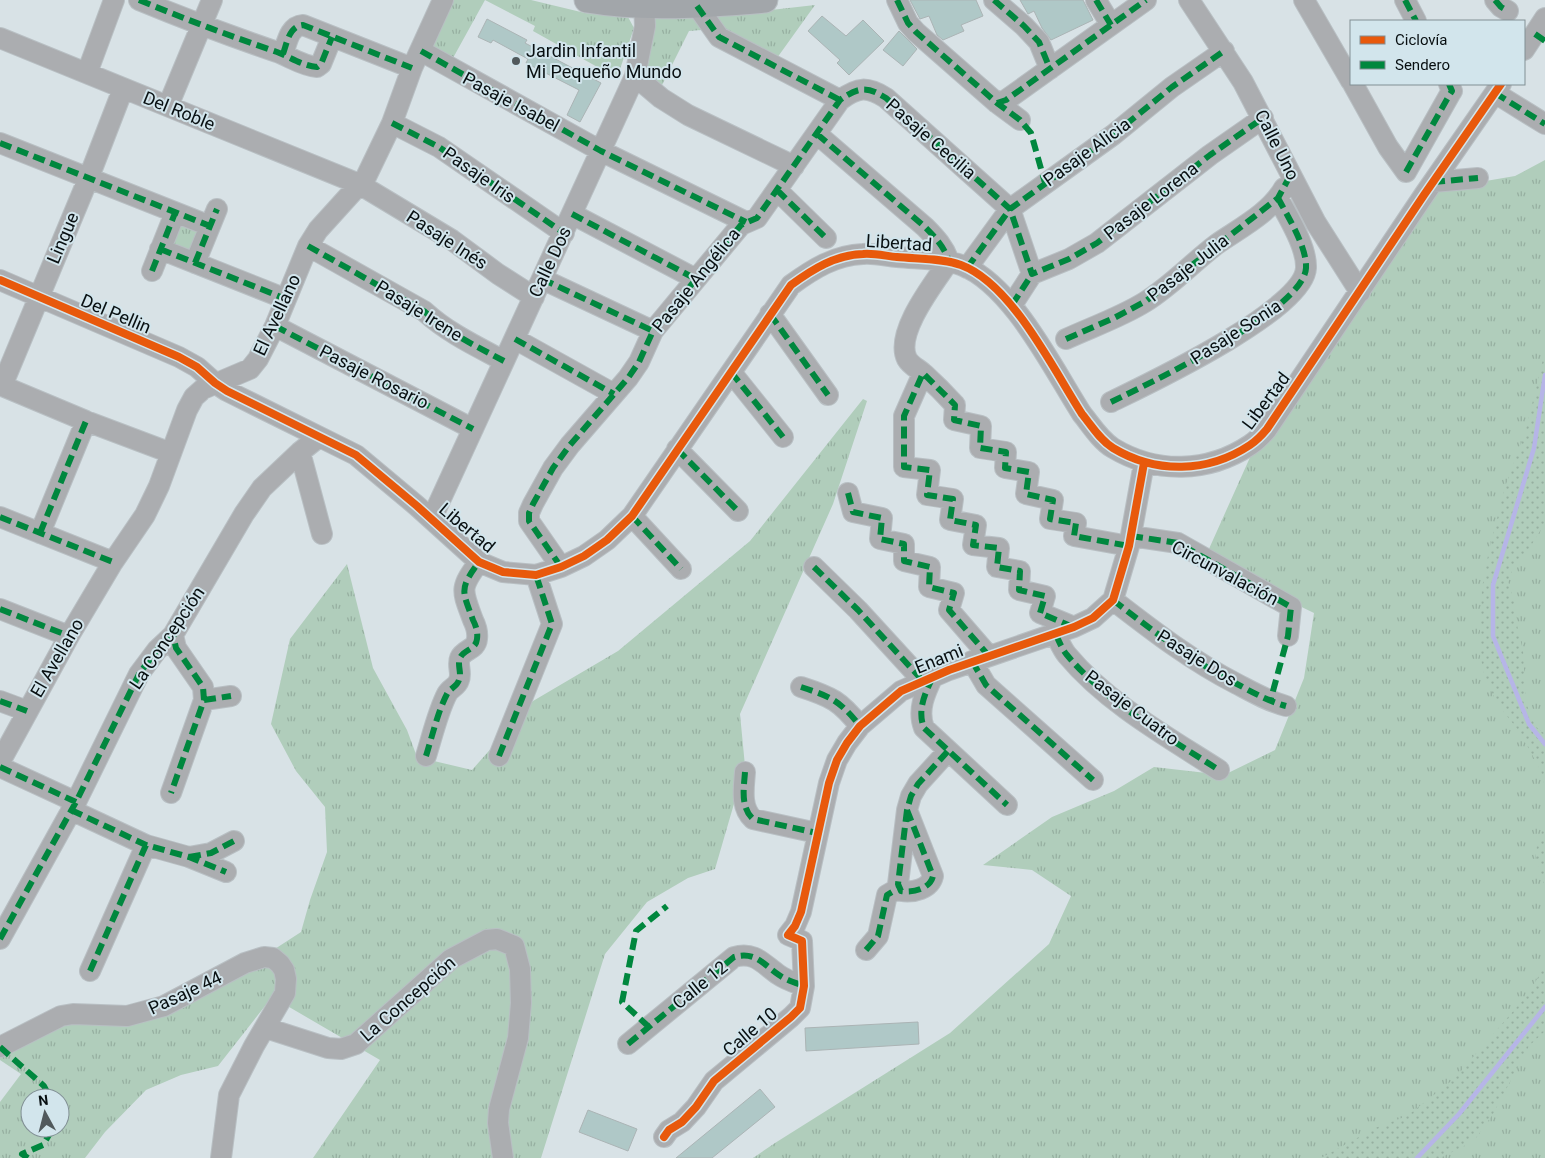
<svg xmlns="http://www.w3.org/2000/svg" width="1545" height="1158" viewBox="0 0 1545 1158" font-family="Roboto,sans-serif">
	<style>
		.grass { fill: url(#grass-tufts); fill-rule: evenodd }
		.park { fill: url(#park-dots) }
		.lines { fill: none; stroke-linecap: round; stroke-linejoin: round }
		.stream { stroke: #b6b5e7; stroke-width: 4.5 }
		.building { fill: #afc8c7; stroke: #abb4b5 }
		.minor-casing { stroke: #b8bfc3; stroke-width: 22 }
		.major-casing { stroke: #b8bfc3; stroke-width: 27 }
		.minor { stroke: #abadb0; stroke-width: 20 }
		.major { stroke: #a2a6aa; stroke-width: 25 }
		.quiet { stroke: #00873e; stroke-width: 6; stroke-dasharray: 12 6; stroke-linecap: butt }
		.cycleway-casing { stroke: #d2e5ec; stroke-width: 11 }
		.cycleway { stroke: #e8590c; stroke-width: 8 }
		.poi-dot { fill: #51595c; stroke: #d2e5ec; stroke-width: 2 }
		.labels { text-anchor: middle; stroke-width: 4; stroke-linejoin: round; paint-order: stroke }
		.poi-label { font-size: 18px; fill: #080f11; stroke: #d2e5ec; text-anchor: start }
		.street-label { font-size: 18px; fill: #080f11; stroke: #d2e5ec }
	</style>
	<defs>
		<pattern id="grass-tufts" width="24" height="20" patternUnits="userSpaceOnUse" patternTransform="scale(1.25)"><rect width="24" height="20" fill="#b0cdbb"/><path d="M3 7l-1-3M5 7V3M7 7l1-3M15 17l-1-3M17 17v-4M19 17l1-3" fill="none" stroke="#96afa0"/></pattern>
		<pattern id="park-dots" width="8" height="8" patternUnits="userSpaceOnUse" patternTransform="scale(1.25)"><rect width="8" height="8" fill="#b0cdbb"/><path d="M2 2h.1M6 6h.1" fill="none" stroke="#96afa0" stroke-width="1.8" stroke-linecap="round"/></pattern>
	</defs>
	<rect width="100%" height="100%" fill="#d8e2e6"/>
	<path class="grass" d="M451,0H531L585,13L628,17L634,28L617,78L533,31L535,26L485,0L453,58L430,47Z
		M815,5L777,58L713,29L689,31L661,87L636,75L655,17L719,16Z
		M1545,160V1158H753L775,1143L950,1033L1049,944L1071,896L1032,870L983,865L1052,817L1114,791L1154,767L1224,775L1275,750L1304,678L1314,613L1204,560L1256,444L1433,190L1515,176Z
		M180,222L203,231L193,257L170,248Z
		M863,399L867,401L833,504L740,714L745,766L715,869L688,878L647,902L605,954L541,1158H313L380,1060L272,997L218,1066L181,1075L146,1090L105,1132L85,1158H0V1102L21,1074L0,1060V1058L55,1028L199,998L301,932L310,900L327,852L325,807L296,771L271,724L290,639L347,564L373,668L407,730L417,757L472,770L533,701L618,651L750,541ZM30,1098H60V1128H30Z"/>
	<path class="park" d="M1545,351V523L1527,552L1513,569L1508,581L1515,604L1518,631L1523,650L1526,703L1535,726L1545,734V787L1541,771L1519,731L1498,705L1485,678L1479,650L1482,588L1489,550L1505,487L1526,429Z
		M1545,821V888L1535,853Z
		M1545,965V1031L1529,1046L1493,1114L1476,1138L1464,1146L1440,1158H1321L1375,1128L1407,1116L1454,1079L1529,993Z"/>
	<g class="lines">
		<path class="stream" d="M1545,375L1534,448L1493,585V636L1529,724L1545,744
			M1417,1158L1459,1114L1545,1007"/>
	</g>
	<path class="building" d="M910,0H976L983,16L961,25L964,31L943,40L937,35L929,16L920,19Z
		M1020,0H1083L1093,20L1051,40L1042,28L1034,11L1028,14Z
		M822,16L846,36L863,20L884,41L849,75L837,63L840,60L808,31Z
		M487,19L527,40L525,43L601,83L580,122L567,115L579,90L526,63L528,59L493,40L491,43L478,37Z
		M899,31L917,49L903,66L883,50Z
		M918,1022L919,1044L806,1051L805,1028Z
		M760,1089L775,1107L712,1158H676Z
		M588,1110L637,1129L628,1151L579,1132Z"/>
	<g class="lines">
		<g class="minor-casing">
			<path id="minor" d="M139,0C185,19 230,36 277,52C290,57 303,66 317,67L321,64L332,37
				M897,0L908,23L916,32L997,103L1020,120
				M994,0L1024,26L1039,42L1050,69
				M1096,0L1111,25
				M1189,0L1243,82L1316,223L1360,292
				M1304,0L1351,81
				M1405,0L1416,21
				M1495,0L1501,7L1508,11
				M697,6L719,37L840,100
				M0,38L359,184L452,240L498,274L534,297
				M1524,50L1545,18
				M421,51L601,151L746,222
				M283,54C287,43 289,26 303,25L412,68
				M87,73L114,0
				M635,76L661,98L688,115L794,166
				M1353,84L1388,147L1406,172L1450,94L1452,91L1449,84
				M1495,93L1545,124
				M997,103L1006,100L1146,0
				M168,106L212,0
				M392,123L439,147L564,233
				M817,134L925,227C936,238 944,247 949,261C935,282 894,333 907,359C911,366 919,369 924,374C935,384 945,394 955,405L954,420L981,426L980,448L1006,452L1005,468L1029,472L1026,494L1053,500L1050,519L1076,523L1074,536L1129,546
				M0,143L210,226
				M1433,182L1478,178
				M777,190L826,238
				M572,214L696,279
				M308,246L424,311C448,333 476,346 504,361
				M160,249L286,299
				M195,263L217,209
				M967,268L1010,209L1113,135L1172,87L1224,51
				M152,271L175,213
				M542,279L653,331
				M0,280L179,357L197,367L215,383L227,391L356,455L417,506L479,562L503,572L536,575L561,567L584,556L607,540L632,516L791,285C813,269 835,255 863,254C874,253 886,256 897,257C918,259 941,258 961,265C1012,284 1053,369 1082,414C1091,425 1100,440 1113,448C1156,474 1208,473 1250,445C1256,441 1262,435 1267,429L1424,195L1501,84
				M1012,305L1032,274
				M770,314L828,395
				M275,326L473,429
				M515,339L614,394
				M1066,339C1092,327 1121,317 1145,302C1171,286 1193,262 1217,244C1240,228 1270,213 1284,188
				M731,372L783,437
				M923,373L904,416V467L930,470L927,495L953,499L950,520L976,525L973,545L999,548L997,567L1020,571L1019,590L1045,596L1040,613L1074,627
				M0,385L86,421L171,453
				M2,386L89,177L123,89
				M1111,402C1148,384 1304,310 1306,268C1307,247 1288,217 1278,198
				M677,449L738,511
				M300,452L322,534
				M848,493L853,512L882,518L880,539L904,544V561L930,567L929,587L954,593L949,610L988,655
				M632,516L681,569
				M0,517L113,562
				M432,518L635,76L645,26L644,0
				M40,533L86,421
				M1131,536L1178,543L1291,607L1288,636
				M561,567L529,521V513L533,504L553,468L570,445L628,378L639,362L653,331L741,225L757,218L840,100C858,87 867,86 886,98L1010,209L1032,274L1069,259L1097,243L1210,155L1263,118
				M814,567L858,610L923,681
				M1113,600C1153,631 1192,661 1237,684C1254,693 1268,701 1286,706
				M0,609L69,636
				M1056,635C1059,641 1062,649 1067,655C1107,703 1166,736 1219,770
				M972,661L986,685L1093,780
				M933,676C925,693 917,710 924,728L1007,805
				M801,687C832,697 840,701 860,726
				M204,700L231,696
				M0,701L27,711
				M426,756C432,737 438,711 447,694C450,688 457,687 459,680C462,673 457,665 460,658C464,649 476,650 477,639C478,632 476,626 473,620C462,590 459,589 479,562
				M499,756L552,624L536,575
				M0,762L69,636L113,562L145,515L159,486L187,410L194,397L203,389L250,369L258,359L275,326L308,246L318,230L366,177L392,123L412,68L443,0
				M0,767L76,802
				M745,772C744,787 740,807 753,819L817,833
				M171,793L204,700L203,687L176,648L173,635
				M71,810L146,845L189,857L226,872
				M907,810L898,884L901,891C913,893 930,889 933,876L907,810L911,796L918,784L948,751
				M189,857L211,853L234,841
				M0,939L76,802L139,674L157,650L173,635L244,514L262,488L300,452L319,437
				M866,950L878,936L887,895L899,888
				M90,971L146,845
				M266,1028L328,1048L341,1049L356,1044L451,959L487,940L497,939L514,946L520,969L521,1003L518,1038L499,1109L498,1123L503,1158
				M628,1044L734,957C755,951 763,964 779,975C786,980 796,983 804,986
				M0,1047L61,1016L73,1014L127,1016L164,1006L245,963L264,957L273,958L280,964L284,970L286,979L285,993L254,1046L229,1095L221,1158
				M664,1137L669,1130L682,1122L696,1107L714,1081L791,1017L800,1008L804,986L802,941L788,935L795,926L801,912L829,783L837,760L847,743L860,726L901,691L949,670L1074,627L1093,618L1113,600L1129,546L1144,463"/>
		</g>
		<g class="major-casing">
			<path id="major" d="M587,0C646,10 705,5 765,0"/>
		</g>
		<use href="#minor" class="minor"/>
		<use href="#major" class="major"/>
		<path class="quiet" d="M139,0C185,19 230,36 277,52C290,57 303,66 317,67L321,64L332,37
			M897,0L908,23L916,32L997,103L1020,120L1031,133L1045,183
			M994,0L1024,26L1039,42L1050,69
			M1096,0L1111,25
			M1405,0L1416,21
			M1495,0L1501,7L1508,11
			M697,6L719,37L840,100
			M1535,34L1545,41
			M421,51L601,151L746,222
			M283,54C287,43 289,26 303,25L412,68
			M1495,93L1545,124
			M997,103L1006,100L1146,0
			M392,123L439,147L564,233
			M817,134L925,227C936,238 944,247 949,261
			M0,143L210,226
			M1406,172L1450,94L1452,91L1449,84
			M1433,182L1478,178
			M777,190L826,238
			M572,214L696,279
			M308,246L424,311C448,333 476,346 504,361
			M160,249L286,299
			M195,263L217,209
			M967,268L1010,209L1113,135L1172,87L1224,51
			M152,271L175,213
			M542,279L653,331
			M1012,305L1032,274
			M770,314L828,395
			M275,326L473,429
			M515,339L614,394
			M1066,339L1114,318L1146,301L1278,198L1291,174
			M731,372L783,437
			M1111,402C1148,384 1304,310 1306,268C1307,247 1288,217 1278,198
			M677,449L738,511
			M848,493L853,512L882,518L880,539L904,544V561L930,567L929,587L954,593L949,610L988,655
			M632,516L681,569
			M0,517L113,562
			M40,533L86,421
			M1131,536L1178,543L1291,607L1288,636L1270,702
			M561,567L529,521V513L533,504L553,468L570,445L628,378L639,362L653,331L741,225L757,218L840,100C858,87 867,86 886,98L1010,209L1032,274L1069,259L1097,243L1210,155L1263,118
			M814,567L858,610L923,681
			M1113,600C1153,631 1192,661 1237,684C1254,693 1268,701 1286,706
			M0,609L69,636
			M1073,627L1040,613L1045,596L1019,590L1020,571L997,567L999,548L973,545L976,525L950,520L953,499L927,495L930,470L904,467V416L923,373L955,405L954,420L981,426L980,448L1006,452L1005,468L1029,472L1026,494L1053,500L1050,519L1076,523L1074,536L1129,546
			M1056,635C1059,641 1062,649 1067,655C1107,703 1166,736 1219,770
			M972,661L986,685L1093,780
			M933,677C925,693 917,710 924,728L1007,805
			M801,687C832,697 840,701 860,726
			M204,700L231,696
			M0,701L27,711
			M426,756C432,737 438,711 447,694C450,688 457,687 459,680C462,673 457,665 460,658C464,649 476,650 477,639C478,632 476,626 473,620C462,590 459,589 479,562
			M499,756L552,624L536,575
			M0,767L76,802
			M745,772C744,787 740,807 753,819L817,833
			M71,810L146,845L189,857L226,872
			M907,810L898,884L901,891C913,893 930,889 933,876L907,810L911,796L918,784L948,751
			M189,857L211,853L234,841
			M0,939L76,802L139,674L157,650L173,635L176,648L203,687L204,700L171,793
			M866,950L878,936L887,895L899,888
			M90,971L146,845
			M649,1027L622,1002L636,931L667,906
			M628,1044L734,957C755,951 763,964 779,975C786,980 796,983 804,986
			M0,1047L44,1086L49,1096L48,1098
			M28,1158L22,1154L43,1145L53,1128"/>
		<g class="cycleway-casing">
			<path id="cycleway" d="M0,280L179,357L197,367L215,383L227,391L356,455L417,506L479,562L503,572L536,575L561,567L584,556L607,540L632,516L791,285C813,269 835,255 863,254C874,253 886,256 897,257C918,259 941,258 961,265C1012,284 1053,369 1082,414C1091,425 1100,440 1113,448C1156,474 1208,473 1250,445C1256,441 1262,435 1267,429L1424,195L1501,84
				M664,1137L669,1130L682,1122L696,1107L714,1081L791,1017L800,1008L804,986L802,941L788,935L795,926L801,912L829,783L837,760L847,743L860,726L901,691L949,670L1074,627L1093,618L1113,600L1129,546L1144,463"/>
		</g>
		<use href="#cycleway" class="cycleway"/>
	</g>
	<circle class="poi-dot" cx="516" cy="61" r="5"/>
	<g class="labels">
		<g class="poi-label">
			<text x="526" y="57">Jardin Infantil<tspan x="526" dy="21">Mi Pequeño Mundo</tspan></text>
		</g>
		<g class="street-label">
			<text transform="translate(511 102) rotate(28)" y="6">Pasaje Isabel</text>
			<text transform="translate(179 111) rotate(22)" y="6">Del Roble</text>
			<text transform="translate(931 139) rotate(41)" y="6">Pasaje Cecilia</text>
			<text transform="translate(1277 145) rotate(63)" y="6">Calle Uno</text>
			<text transform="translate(1087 152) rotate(-36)" y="6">Pasaje Alicia</text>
			<text transform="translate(479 175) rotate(35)" y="6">Pasaje Iris</text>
			<text transform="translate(1151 201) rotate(-38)" y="6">Pasaje Lorena</text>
			<text transform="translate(63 238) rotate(-67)" y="6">Lingue</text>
			<text transform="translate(447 240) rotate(33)" y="6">Pasaje Inés</text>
			<text transform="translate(899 243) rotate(4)" y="6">Libertad</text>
			<text transform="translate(550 262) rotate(-65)" y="6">Calle Dos</text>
			<text transform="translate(1188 268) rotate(-38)" y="6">Pasaje Julia</text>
			<text transform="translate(696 280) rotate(-51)" y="6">Pasaje Angélica</text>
			<text transform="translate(419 311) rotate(32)" y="6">Pasaje Irene</text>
			<text transform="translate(116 314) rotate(23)" y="6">Del Pellin</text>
			<text transform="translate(277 315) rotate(-65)" y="6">El Avellano</text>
			<text transform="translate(1236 332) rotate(-33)" y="6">Pasaje Sonia</text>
			<text transform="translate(374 377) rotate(27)" y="6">Pasaje Rosario</text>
			<text transform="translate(1266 401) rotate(-53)" y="6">Libertad</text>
			<text transform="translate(467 528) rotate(40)" y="6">Libertad</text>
			<text transform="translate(1225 573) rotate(28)" y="6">Circunvalación</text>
			<text transform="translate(167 638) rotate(-56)" y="6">La Concepción</text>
			<text transform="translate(57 658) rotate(-60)" y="6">El Avellano</text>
			<text transform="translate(1197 658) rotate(32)" y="6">Pasaje Dos</text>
			<text transform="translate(939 659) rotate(-22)" y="6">Enami</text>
			<text transform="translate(1132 708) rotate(37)" y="6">Pasaje Cuatro</text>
			<text transform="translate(700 985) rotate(-39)" y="6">Calle 12</text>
			<text transform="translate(185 993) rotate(-25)" y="6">Pasaje 44</text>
			<text transform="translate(408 999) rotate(-41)" y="6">La Concepción</text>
			<text transform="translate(750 1032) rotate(-40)" y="6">Calle 10</text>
		</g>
	</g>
	<rect x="1350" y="20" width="175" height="65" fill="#d2e5ec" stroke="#818f94"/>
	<rect x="1360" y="36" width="25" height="8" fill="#e8590c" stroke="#818f94"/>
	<text x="1395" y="45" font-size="15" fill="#080f11">Ciclovía</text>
	<rect x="1360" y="61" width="25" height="8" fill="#00873e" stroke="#818f94"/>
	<text x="1395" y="70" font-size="15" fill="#080f11">Sendero</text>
	<g transform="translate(45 1113) rotate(353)"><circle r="24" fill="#d2e5ec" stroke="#818f94"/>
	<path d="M0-4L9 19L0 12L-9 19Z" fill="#51595c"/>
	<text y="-8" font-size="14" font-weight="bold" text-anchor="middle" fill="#080f11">N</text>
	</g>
</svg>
